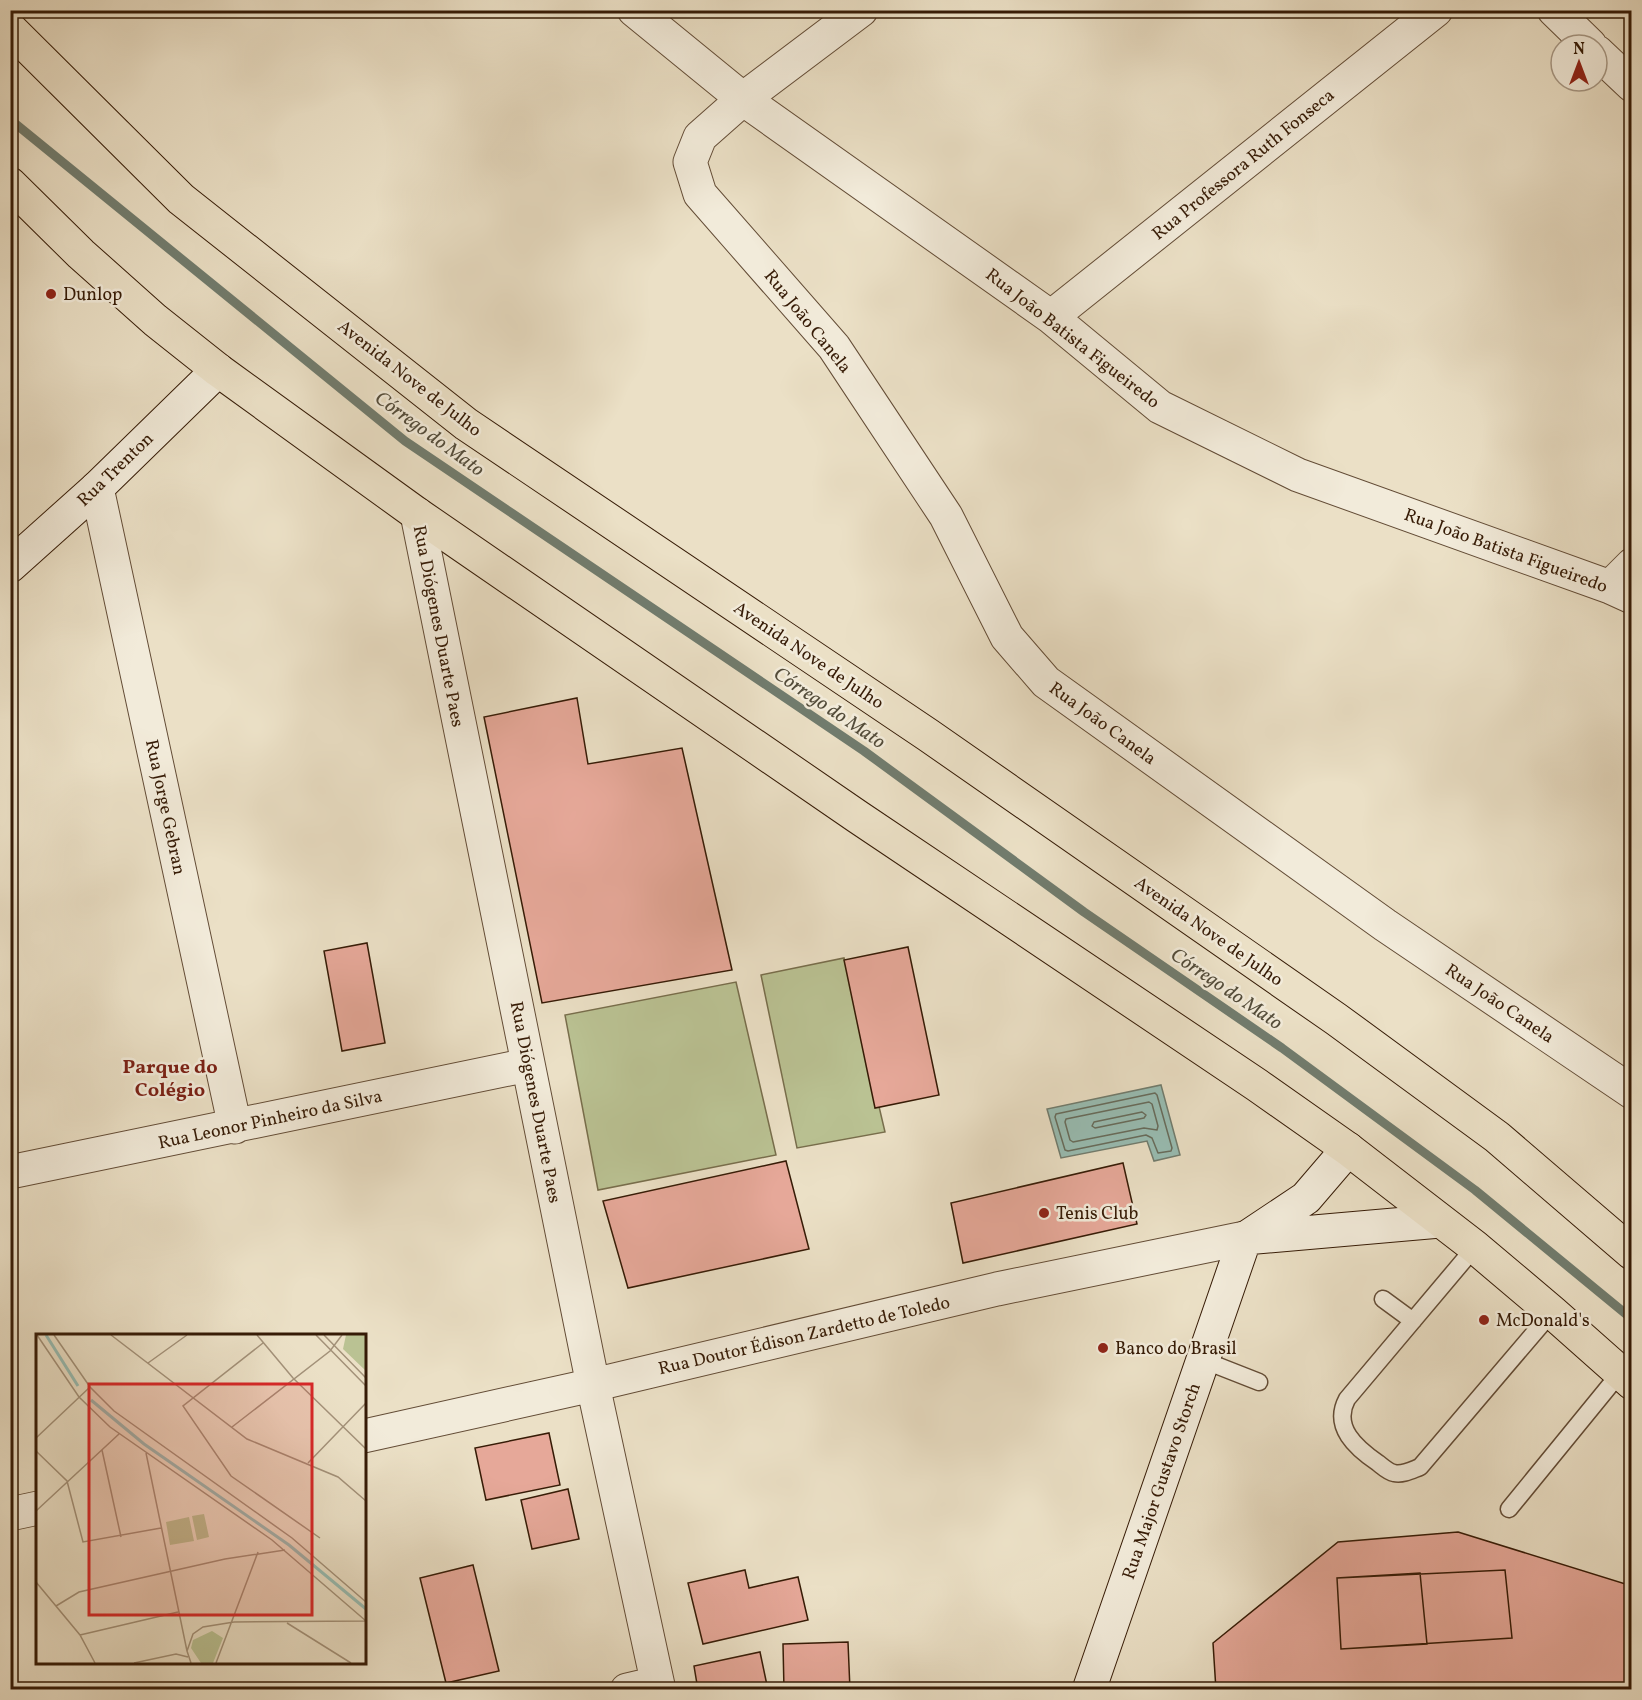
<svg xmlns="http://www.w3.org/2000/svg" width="1642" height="1700" viewBox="0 0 1642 1700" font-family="Vollkorn,serif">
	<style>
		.green { fill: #bac293; stroke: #786e4c; stroke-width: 1.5 }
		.water { fill: #98bdb3; stroke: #717c6e; stroke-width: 1.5 }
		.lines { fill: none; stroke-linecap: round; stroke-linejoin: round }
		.shore { stroke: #676c5c; stroke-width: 1.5 }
		.stream { stroke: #717c6e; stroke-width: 9 }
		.building { fill: #e6a899; stroke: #361b06; stroke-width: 1.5 }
		.lane-casing { stroke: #634c36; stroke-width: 19 }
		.street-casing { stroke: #634c36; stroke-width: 35 }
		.secondary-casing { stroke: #361b06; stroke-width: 35 }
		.primary-casing { stroke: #361b06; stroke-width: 35 }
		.lane { stroke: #f2ebda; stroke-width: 16 }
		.street { stroke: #f2ebda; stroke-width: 33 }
		.secondary { stroke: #f2ebda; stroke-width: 33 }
		.primary { stroke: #ebe0c6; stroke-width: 33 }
		.poi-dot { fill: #8f2418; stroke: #f2ebda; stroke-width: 2 }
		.labels { text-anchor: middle; stroke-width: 5; stroke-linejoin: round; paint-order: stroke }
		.street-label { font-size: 18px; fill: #361b06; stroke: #f2ebda }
		.poi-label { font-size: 18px; fill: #361b06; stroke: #f2ebda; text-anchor: start }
		.water-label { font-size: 20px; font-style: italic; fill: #534c3a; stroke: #f2ebda }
		.neighbourhood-label { font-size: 20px; font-weight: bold; fill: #7a1f14; stroke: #f2ebda }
		.inset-river { fill: none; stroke: #98bdb3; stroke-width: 3 }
		.inset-road { fill: none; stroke: #a39179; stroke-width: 1.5 }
		.view { fill: #d62828; fill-opacity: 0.15; stroke: #d62828; stroke-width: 3 }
		.inset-edge { fill: none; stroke: #361b06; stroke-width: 3 }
	</style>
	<rect width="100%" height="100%" fill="#ebe0c6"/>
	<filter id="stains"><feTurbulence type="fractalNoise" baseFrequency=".00333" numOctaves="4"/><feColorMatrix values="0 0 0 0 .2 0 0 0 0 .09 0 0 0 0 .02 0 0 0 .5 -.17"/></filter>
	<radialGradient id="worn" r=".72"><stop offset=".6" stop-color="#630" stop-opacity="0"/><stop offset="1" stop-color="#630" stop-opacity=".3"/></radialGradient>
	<path class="green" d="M844,958L885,1132L797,1148L761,975Z
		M736,982L776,1155L598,1190L565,1015Z"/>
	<path class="water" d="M1161,1085L1180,1155L1154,1161L1147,1141L1061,1158L1047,1109Z"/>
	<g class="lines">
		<path class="shore" d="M1155,1093L1157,1095L1172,1148L1171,1151L1158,1153L1152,1138L1146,1135L1068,1151L1065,1150L1055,1117L1056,1114Z
			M1149,1102L1152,1104L1158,1126L1157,1130L1144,1128L1073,1142L1070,1140L1065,1122L1066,1119Z
			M1142,1112L1146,1115L1144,1118L1095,1128L1092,1126L1094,1122Z"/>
		<path class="stream" d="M12,121L405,441L864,751L1084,912L1282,1048L1475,1190L1632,1319"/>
	</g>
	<path class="building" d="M577,698L588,764L682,748L732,970L542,1003L484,717Z
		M367,943L385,1043L342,1051L324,951Z
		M908,947L939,1095L875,1108L844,960Z
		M786,1161L809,1249L628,1288L603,1201Z
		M1123,1163L1137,1224L963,1263L951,1203Z
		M549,1433L560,1485L486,1500L475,1448Z
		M568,1489L579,1539L532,1549L521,1500Z
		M1458,1532L1632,1586V1690H1216L1213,1643L1338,1542Z
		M473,1565L499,1671L446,1683L420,1578Z
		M745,1570L749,1588L798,1577L808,1620L703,1644L688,1583Z
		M1505,1570L1512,1638L1341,1649L1337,1578Z
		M1420,1573L1427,1644L1341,1649L1337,1578Z
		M848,1642L850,1690H784L783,1644Z
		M760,1652L768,1690H698L694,1666Z"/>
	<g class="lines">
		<g class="lane-casing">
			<path id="lane" d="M1475,1247L1347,1399C1332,1427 1356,1448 1378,1463C1382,1466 1388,1472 1394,1473C1403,1475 1412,1470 1420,1467L1552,1312
				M1383,1299L1413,1321
				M1203,1360L1259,1382
				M1509,1509L1620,1373"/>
		</g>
		<g class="street-casing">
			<path id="street" d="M634,10L743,99L1051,317L1160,407L1298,475L1610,587L1632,597
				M861,10L743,99L700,137L690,162L700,194L834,347L946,516L1007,637L1046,682L1385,925L1632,1092
				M1554,10L1590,45
				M1597,52L1632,85
				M1051,317L1436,10
				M97,488L235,1127
				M417,514L593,1385L659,1690
				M1610,587L1632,565
				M10,1172L528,1065
				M364,1436L593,1385L997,1289L1245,1238
				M10,1514L38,1508
				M627,1690L657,1683"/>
		</g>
		<g class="secondary-casing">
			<path id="secondary" d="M10,566L97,488L218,370
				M1249,1236L1306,1198L1348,1149
				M1245,1238L1440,1221
				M1089,1690L1245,1238"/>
		</g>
		<g class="primary-casing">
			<path id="primary" d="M10,29L181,199L466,424L928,735L1336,1019L1497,1137L1632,1253
				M10,184L81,254L155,320L218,370L417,514L858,817L1257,1085L1348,1149L1475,1247L1552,1312L1632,1383"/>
		</g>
		<use href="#lane" class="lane"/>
		<use href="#street" class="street"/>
		<use href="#secondary" class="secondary"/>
		<use href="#primary" class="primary"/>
	</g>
	<g class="poi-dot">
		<circle cx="51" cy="294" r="6"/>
		<circle cx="1044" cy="1213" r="6"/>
		<circle cx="1484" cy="1320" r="6"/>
		<circle cx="1103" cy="1348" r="6"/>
	</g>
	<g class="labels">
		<g class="street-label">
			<text transform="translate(1243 164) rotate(-39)" y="6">Rua Professora Ruth Fonseca</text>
			<text transform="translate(808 321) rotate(51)" y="6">Rua João Canela</text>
			<text transform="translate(1073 338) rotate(38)" y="6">Rua João Batista Figueiredo</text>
			<text transform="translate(410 378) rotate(38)" y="6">Avenida Nove de Julho</text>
			<text transform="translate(115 469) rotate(-44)" y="6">Rua Trenton</text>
			<text transform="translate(1506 550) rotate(20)" y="6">Rua João Batista Figueiredo</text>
			<text transform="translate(439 626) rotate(79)" y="6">Rua Diógenes Duarte Paes</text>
			<text transform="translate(809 655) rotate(34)" y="6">Avenida Nove de Julho</text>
			<text transform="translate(1103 723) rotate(36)" y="6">Rua João Canela</text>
			<text transform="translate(166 807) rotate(78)" y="6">Rua Jorge Gebran</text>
			<text transform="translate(1209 931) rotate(35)" y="6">Avenida Nove de Julho</text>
			<text transform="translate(1500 1003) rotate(34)" y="6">Rua João Canela</text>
			<text transform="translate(536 1102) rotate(79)" y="6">Rua Diógenes Duarte Paes</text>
			<text transform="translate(270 1119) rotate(-12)" y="6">Rua Leonor Pinheiro da Silva</text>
			<text transform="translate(804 1335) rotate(-13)" y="6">Rua Doutor Édison Zardetto de Toledo</text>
			<text transform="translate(1161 1481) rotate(-71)" y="6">Rua Major Gustavo Storch</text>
		</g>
		<g class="poi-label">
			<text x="63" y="300">Dunlop</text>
			<text x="1056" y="1219">Tenis Club</text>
			<text x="1496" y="1326">McDonald's</text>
			<text x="1115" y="1354">Banco do Brasil</text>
		</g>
		<g class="water-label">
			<text transform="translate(430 433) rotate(36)" y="7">Córrego do Mato</text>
			<text transform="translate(830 707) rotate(34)" y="7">Córrego do Mato</text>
			<text transform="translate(1227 988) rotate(34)" y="7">Córrego do Mato</text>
		</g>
		<g class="neighbourhood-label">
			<text x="170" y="1073">Parque do<tspan x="170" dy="23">Colégio</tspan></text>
		</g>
	</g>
	<g transform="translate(36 1334)">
		<rect width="330" height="330" fill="#ebe0c6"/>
		<path d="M310,1H330V37L307,15ZM168,180L173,203L161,206L156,182ZM153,183L158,207L134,211L130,188ZM176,297L187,304L177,329H165L155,314L157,306Z" fill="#bac293"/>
		<path class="inset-river" d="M10,1L42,52M55,66L108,110L253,211L330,275"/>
		<path class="inset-road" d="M1,1L43,63L74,93L236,206L330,287M18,1L54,53L78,77L256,204L330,268M75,1L211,105L302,143L330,167M221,1L257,44L330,115M280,1L330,52M288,1L330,44M227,9L147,72L195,142L284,204M112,29L151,1M196,93L294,17L306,1M0,104L54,53M66,116L85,203M0,117L31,147L47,208L125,194M110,119L151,317M272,129L330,69M0,177L83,100M0,248L44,301L59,329M20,272L43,258L189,225L249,216M198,288L330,287M251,289L315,329M44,301L142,278M98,329L140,320L152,323M155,329L151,317L157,300L167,293L198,288M180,329L222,218"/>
		<path class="view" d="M53,50H276V281H53Z"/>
		<rect width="330" height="330" class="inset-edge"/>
	</g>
	<rect width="1642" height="1700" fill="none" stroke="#ebe0c6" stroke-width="36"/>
	<rect x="12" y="12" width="1618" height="1676" fill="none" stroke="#361b06" stroke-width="3"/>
	<rect x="18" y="18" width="1606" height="1664" fill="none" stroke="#361b06" stroke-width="1.5"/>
	<g transform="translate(1579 63)"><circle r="28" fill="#f2ebda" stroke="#a79885" stroke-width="1.5"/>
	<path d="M0-4.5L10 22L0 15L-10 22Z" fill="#8f2418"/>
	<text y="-9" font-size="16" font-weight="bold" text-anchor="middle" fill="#361b06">N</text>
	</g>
	<rect width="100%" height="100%" filter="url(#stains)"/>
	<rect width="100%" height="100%" fill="url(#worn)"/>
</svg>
